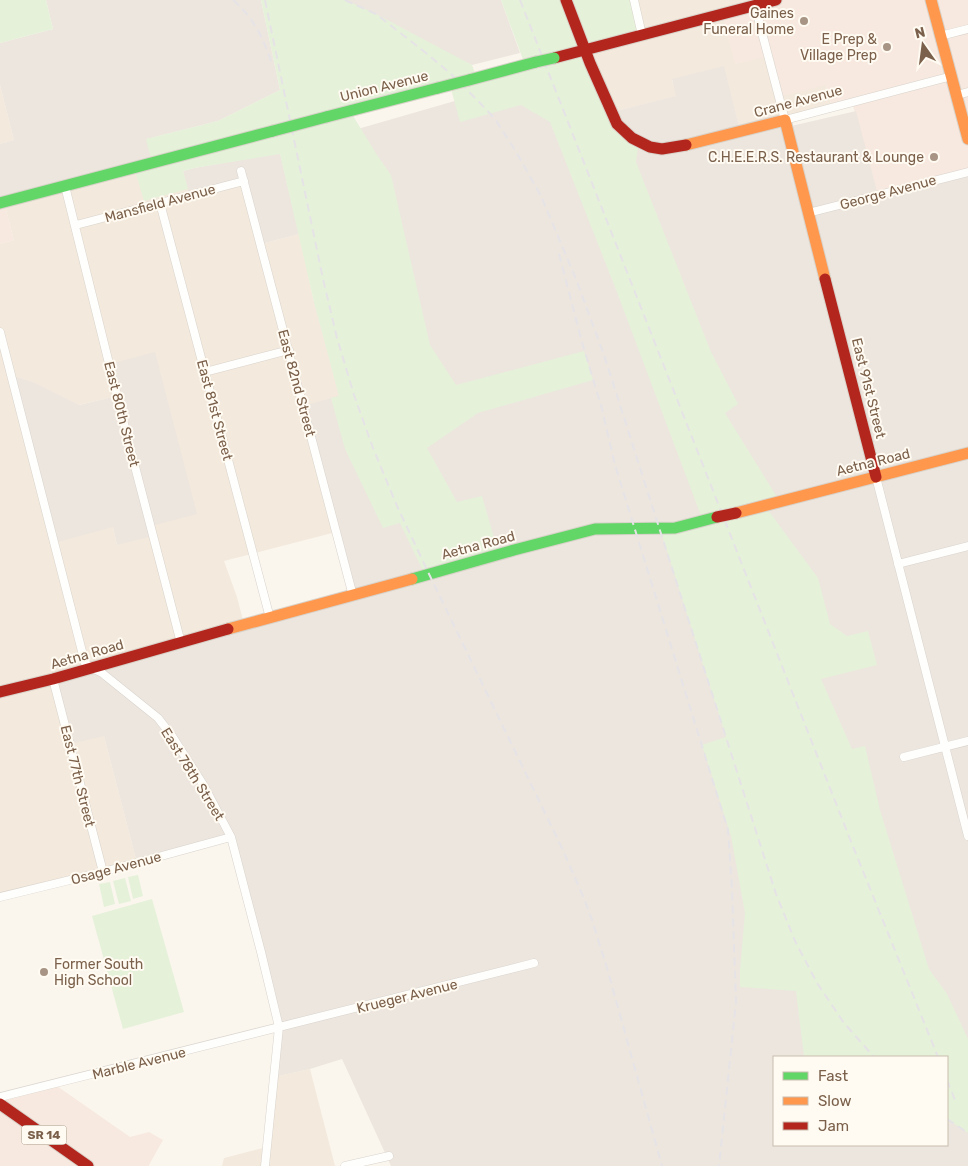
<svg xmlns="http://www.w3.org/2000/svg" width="968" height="1166" viewBox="0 0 968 1166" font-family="Rubik,sans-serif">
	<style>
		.residential { fill: #f3e9dc; fill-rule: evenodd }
		.commercial { fill: #f7e9df }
		.industrial { fill: #ede6df; fill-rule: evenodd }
		.green { fill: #e5f1d9 }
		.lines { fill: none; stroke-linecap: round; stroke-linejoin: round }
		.street-casing { stroke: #d9d3cc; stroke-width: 9 }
		.fast-casing { stroke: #d8d2c9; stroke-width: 13 }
		.slow-casing { stroke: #d8d2c9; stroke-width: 13 }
		.jam-casing { stroke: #d8d2c9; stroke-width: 13 }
		.street { stroke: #fefefc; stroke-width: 8 }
		.fast { stroke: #63d668; stroke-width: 11 }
		.slow { stroke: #ff974d; stroke-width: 11 }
		.jam { stroke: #b3261e; stroke-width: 11 }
		.rail { stroke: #e6e3e6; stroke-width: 2; stroke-dasharray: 8 5; stroke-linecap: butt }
		.fast-bridge-casing { stroke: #d8d2c9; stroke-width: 13; stroke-linecap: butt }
		.jam-bridge-casing { stroke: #d8d2c9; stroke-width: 13; stroke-linecap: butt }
		.fast-bridge { stroke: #63d668; stroke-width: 11 }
		.jam-bridge { stroke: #b3261e; stroke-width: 11 }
		.poi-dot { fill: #a79484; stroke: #fffbf2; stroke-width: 2 }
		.labels { text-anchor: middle; stroke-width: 4; stroke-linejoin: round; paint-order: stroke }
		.shield { fill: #fffbf2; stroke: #a38e7d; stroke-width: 1 }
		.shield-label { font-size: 12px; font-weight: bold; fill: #7b604b }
		.poi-label { font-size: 14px; fill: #7b604b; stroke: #fffbf2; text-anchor: end }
		.street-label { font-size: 14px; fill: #7b604b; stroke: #fffbf2 }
	</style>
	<rect width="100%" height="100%" fill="#faf6ee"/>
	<path class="residential" d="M634,0H776L735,64L768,55L826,85L832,108L740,131L723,67L672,80L677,96L612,112L584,49Z
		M0,85L14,140L0,144Z
		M134,167L244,181L261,244L299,234L314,302L339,396L336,532L224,561L237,597L244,624L104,736L137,863L0,897V244L14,240L4,202ZM11,375L34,383L78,405L118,396L117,545L113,527Z
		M310,1069L335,1166H222L224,1158L267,1147L274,1077Z"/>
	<path class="commercial" d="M776,0H968V172L878,195L852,102L832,108L826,85L779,97L768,56L735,64L722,14Z
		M4,202L14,240L0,244V203Z
		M54,1084L130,1137L149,1132L163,1140L149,1165V1166H0V1097Z"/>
	<path class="industrial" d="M46,0H261L280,90L218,121L147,139L153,162L0,203V144L14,140L0,85V43L53,29Z
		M316,0H501L520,53L472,65Z
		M724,66L740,131L785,120L787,127L856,111L878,195L968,172V1166H391L342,1059L310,1069L274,1077L279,1027L231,837L137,863L104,736L70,744L53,679L353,595L303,406L339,396L314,302L323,139L534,78L612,112L676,96L672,79ZM774,1057H947V1145H774Z
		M280,153L299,234L261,244L244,181L189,195L183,171L194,168Z
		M155,352L197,514L151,526L153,536L117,545L113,527L54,543L11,375L35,383L79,405L117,396L110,364Z"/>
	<path class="green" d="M0,0H46L53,29L0,43Z
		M261,0H345L376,14L472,65L477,78L525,65L501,0H634L642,35L585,49L617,124L639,141L636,162L711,352L738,404L725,413L780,502L765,506L818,578L830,624L847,636L868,631L877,665L821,679L852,749L865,746L880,810L929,969L947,994L968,1039V1133L947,1119V1057H804L796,991L740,987V970L745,913L731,836L702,745L726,737L660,529L703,521L615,287L550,122L521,105L460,122L450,85L350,111L377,155L391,175L430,345L456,385L584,351L593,380L478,413L427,448L457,502L482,496L499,555L425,575L400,523L383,528L345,449L331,398L339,396L314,302L280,154L194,168L183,171L188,189L144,201L134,167L152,162L146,139L218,121L280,90Z
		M138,875L143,896L133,899L128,877Z
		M125,878L131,901L119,904L113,881Z
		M110,882L115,904L104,907L99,884Z
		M152,899L184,1012L123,1029L92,916Z"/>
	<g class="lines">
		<g class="street-casing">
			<path id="street" d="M634,0L642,35
				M755,6L785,120L952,76
				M940,36L968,29
				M957,95L968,92
				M241,171L353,596
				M65,186L126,432L181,643
				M160,203L270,618
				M808,213L968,172
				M76,225L244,181
				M0,332L85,663L92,668L102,673L158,718L172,736L204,786L231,837L261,952L279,1027L265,1166
				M205,372L289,350
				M876,477L968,836
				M898,564L968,546
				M53,679L103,872
				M904,757L968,741
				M0,897L103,872L231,837
				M0,1097C178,1053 356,1009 534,963
				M345,1166L389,1156"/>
		</g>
		<g class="fast-casing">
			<path id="fast" d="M469,80L536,62
				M326,117L438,88
				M0,203L273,131
				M412,579L514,550L595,529L675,528L717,517"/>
		</g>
		<g class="slow-casing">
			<path id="slow" d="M931,0L968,139
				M686,145L785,120L825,279
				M736,513L968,453
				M228,629L412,579"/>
		</g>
		<g class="jam-casing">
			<path id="jam" d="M566,0L590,63L617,124L632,138L650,147L662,149L686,145
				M554,58L776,0
				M825,279L876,477
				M0,692L53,679L228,629
				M0,1104L88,1166"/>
		</g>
		<use href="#street" class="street"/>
		<use href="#fast" class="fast"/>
		<use href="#slow" class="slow"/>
		<use href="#jam" class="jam"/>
		<path class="rail" d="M233,0C253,17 264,39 272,64
			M265,0L323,279L337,338L354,395L373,448L397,506L429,574L561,846L583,896L592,920L607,968L662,1166
			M345,0L376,14L426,53L451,74L480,103L495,119L515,150L541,196L576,279L604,355L776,894L795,941L817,983L844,1023L874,1057
			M520,0L850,839L938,1057
			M559,254L582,342L602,409L615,465L728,830L732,889L736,1002L719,1166
			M947,1080L955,1100
			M947,1119L968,1133"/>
		<g class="fast-bridge-casing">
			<path id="fast-bridge" d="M536,62L554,58
				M438,88L469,80
				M273,131L326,117"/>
		</g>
		<g class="jam-bridge-casing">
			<path id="jam-bridge" d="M717,517L736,513"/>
		</g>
		<use href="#fast-bridge" class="fast-bridge"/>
		<use href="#jam-bridge" class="jam-bridge"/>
	</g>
	<g class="poi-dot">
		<circle cx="804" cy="21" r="5"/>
		<circle cx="887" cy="47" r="5"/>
		<circle cx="934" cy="157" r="5"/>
		<circle cx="44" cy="972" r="5"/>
	</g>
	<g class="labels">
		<rect class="shield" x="21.5" y="1125.5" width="45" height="19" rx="4"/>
		<g class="shield-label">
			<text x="44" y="1139">SR 14</text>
		</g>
		<g class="poi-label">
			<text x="794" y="18">Gaines<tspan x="794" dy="16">Funeral Home</tspan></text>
			<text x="877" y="44">E Prep &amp;<tspan x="877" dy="16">Village Prep</tspan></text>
			<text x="924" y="162">C.H.E.E.R.S. Restaurant &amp; Lounge</text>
			<text x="54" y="969" text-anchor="start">Former South<tspan x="54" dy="16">High School</tspan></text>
		</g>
		<g class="street-label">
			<text transform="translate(384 86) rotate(-14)" y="5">Union Avenue</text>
			<text transform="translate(798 101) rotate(-15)" y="5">Crane Avenue</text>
			<text transform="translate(888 192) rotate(-15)" y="5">George Avenue</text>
			<text transform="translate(160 203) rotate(-15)" y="5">Mansfield Avenue</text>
			<text transform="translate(297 383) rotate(75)" y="5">East 82nd Street</text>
			<text transform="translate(869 388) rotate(76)" y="5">East 91st Street</text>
			<text transform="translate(215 410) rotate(75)" y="5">East 81st Street</text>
			<text transform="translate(122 414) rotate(76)" y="5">East 80th Street</text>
			<text transform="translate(873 462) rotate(-14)" y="5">Aetna Road</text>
			<text transform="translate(478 545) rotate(-15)" y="5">Aetna Road</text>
			<text transform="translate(87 654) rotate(-16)" y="5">Aetna Road</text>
			<text transform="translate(193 774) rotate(58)" y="5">East 78th Street</text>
			<text transform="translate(78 776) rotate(76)" y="5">East 77th Street</text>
			<text transform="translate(116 868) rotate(-15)" y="5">Osage Avenue</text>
			<text transform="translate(407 996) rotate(-14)" y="5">Krueger Avenue</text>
			<text transform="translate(139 1063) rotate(-14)" y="5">Marble Avenue</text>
		</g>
	</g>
	<rect x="773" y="1056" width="175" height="90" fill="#fffbf2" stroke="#cabdaf"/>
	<rect x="783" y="1072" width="25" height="8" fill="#63d668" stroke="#cabdaf"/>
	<text x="818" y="1081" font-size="15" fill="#7b604b">Fast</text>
	<rect x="783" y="1097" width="25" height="8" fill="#ff974d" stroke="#cabdaf"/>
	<text x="818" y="1106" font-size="15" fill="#7b604b">Slow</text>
	<rect x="783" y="1122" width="25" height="8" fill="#b3261e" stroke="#cabdaf"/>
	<text x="818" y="1131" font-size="15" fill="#7b604b">Jam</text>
	<g transform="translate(923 45) rotate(346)" stroke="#fffbf2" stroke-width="4" paint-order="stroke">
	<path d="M0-4L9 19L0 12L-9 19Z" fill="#7b604b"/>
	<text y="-8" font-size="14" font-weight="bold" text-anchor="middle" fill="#7b604b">N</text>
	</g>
</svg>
